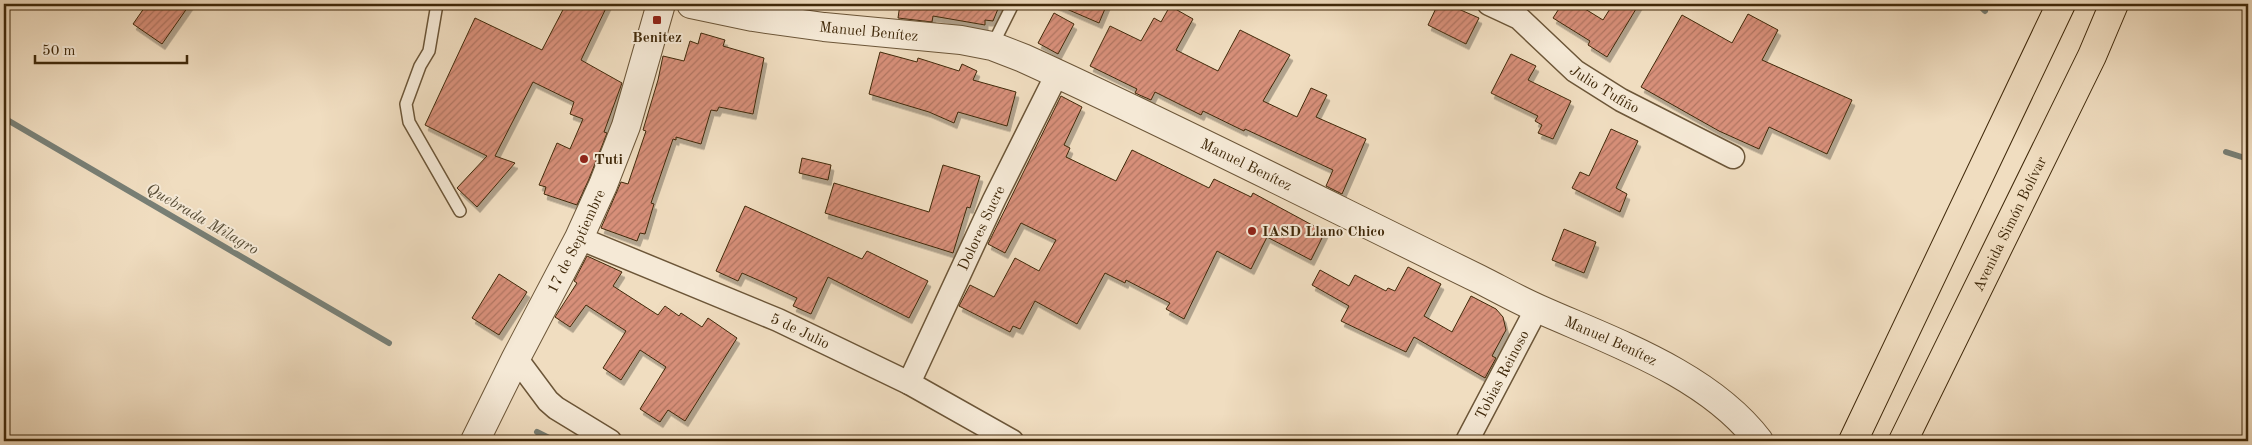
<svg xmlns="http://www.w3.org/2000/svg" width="2252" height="445" viewBox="0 0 2252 445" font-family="'Old Standard TT',serif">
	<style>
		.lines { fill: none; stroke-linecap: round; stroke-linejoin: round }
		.stream { stroke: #787f75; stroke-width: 6 }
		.building { fill: url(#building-hatch); stroke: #40290a; filter: url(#shadow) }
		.service-casing { stroke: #6c5638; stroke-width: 14 }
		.minor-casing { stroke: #6c5638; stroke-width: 25 }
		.tertiary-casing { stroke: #6c5638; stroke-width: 30 }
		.trunk-casing { stroke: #40290a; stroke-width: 30 }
		.service { stroke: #f5e9d6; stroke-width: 11 }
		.minor { stroke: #f5e9d6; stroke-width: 22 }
		.tertiary { stroke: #f5e9d6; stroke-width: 28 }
		.trunk { stroke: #f0ddc0; stroke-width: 28 }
		.poi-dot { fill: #8f2418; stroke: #f5e9d6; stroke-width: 2 }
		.labels { text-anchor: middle; stroke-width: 4; stroke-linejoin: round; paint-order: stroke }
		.street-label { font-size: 15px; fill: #40290a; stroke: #f5e9d6 }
		.poi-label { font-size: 15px; font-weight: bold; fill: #40290a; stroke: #f5e9d6; text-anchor: start }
		.water-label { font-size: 16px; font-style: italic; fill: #584d36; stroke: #f5e9d6 }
	</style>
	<defs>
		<pattern id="building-hatch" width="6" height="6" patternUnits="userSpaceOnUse" patternTransform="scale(1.25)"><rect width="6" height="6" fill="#d78f79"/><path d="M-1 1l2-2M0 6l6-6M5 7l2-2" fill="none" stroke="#b07561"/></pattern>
		<filter id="shadow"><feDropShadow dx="3" dy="5.5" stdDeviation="0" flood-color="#0004"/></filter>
	</defs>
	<rect width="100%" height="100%" fill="#f0ddc0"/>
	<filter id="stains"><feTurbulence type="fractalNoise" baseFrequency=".004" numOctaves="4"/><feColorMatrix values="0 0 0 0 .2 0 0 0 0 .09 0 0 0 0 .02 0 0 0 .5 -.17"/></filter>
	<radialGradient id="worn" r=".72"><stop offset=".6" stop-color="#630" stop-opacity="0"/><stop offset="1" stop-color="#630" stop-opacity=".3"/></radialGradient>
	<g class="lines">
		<path class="stream" d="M1978,4L1985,11
			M4,118L389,343
			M2226,152L2248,159
			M537,432L555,441"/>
	</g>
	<path class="building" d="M147,4H190L162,44L133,24Z
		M566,4H608L581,60L622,83L604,132L607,133L589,179L577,205L544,194L546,187L539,185L557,143L570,149L583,119L570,114L574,102L533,82L495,156L515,163L477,207L457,188L487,156L425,125L475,18L542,50Z
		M900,4H1000L993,21L985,20V25L933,16L932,22L898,18Z
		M1055,4H1107L1099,23Z
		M1438,4H1447L1479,18L1466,44L1428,25Z
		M1562,4H1577L1603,20L1613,4H1639L1607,57L1588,45L1590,41L1553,18Z
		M1170,6L1193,19L1176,50L1218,71L1240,30L1290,55L1263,101L1297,117L1311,88L1327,95L1316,117L1366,139L1342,194L1326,186L1333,170L1245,129L1244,131L1203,111L1201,115L1155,92L1151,100L1135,93L1137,89L1090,66L1110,26L1141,41L1154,18L1161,22Z
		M1054,13L1074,24L1058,54L1038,43Z
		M1748,14L1778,30L1762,60L1852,100L1827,154L1769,127L1759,149L1719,131L1641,87L1682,15L1732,43Z
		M701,33L725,40L723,46L764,58L753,114L719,107L717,111L711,110L701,144L676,137V140L673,139L651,203L654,204L645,234L640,233L637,241L601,228L621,182L628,184L646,131L643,130L658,80L663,56L684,61L690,41L698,44Z
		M880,52L917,62L918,58L959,71L962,64L977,71L973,80L1016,92L1007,126L958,112L954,123L929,112L869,94Z
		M1511,54L1536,66L1528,80L1571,101L1553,139L1538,133L1542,125L1535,121L1538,116L1491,93Z
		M1061,96L1082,107L1064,145L1070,148L1066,157L1116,181L1132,150L1209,188L1214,179L1251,197L1253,193L1325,232L1311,260L1267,237L1251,269L1217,251L1184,319L1166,309L1170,303L1126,280L1125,283L1105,273L1077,324L1035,301L1020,329L1013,326L1010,332L959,306L970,285L994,297L1015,258L1039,271L1056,240L1021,223L1005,253L988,244Z
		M1611,129L1638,141L1616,188L1627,194L1620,212L1572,188L1580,172L1589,176Z
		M802,158L831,165L828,180L799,173Z
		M943,165L980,176L970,208L967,207L953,253L825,213L834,183L929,212Z
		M745,206L862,259L867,251L928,281L909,318L828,277L811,314L793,306L797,298L758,280L742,273L738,281L716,271Z
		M1564,229L1596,242L1584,273L1552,260Z
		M587,256L622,272L613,286L658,315L665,306L679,316L681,313L702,327L708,318L737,338L685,421L668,410L660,422L640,409L666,367L640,350L621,380L603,368L626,331L586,305L570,327L555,317L577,283L574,281Z
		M1408,267L1441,284L1424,316L1452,332L1471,296L1496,309L1503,317L1506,330L1492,356L1496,358L1485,378L1414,337L1406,352L1341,321L1349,306L1312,285L1320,270L1349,286L1355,275L1386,291L1388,288L1395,291Z
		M499,274L527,292L499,335L472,318Z"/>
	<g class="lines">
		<g class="service-casing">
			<path id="service" d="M437,4L429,51L420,66L406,104L409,122L460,211
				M992,46L1013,4"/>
		</g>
		<g class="minor-casing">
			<g id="minor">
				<path id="s1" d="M1489,4L1519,18L1575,71L1621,100L1733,157"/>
				<path id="s2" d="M579,238L778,320L909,383L1012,441"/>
				<path d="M516,358L548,401L556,408L610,441"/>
				<path id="s3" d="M909,383L994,200L1057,74"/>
				<path id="s4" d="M1467,441L1537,308"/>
			</g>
		</g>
		<g class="tertiary-casing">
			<g id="tertiary">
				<path id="s5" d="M691,4L753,17L824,27L961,40L992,46L1023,58C1177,128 1327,205 1479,279C1499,289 1518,300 1539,309C1613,342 1708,374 1759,441"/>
				<path id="s6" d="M475,441L516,358L579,238L603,185L626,126L661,4"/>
			</g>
		</g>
		<g class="trunk-casing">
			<g id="trunk">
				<path d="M1853,441L2061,4"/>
				<path id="s7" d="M1903,441L2092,56L2114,4"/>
			</g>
		</g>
		<use href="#service" class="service"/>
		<use href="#minor" class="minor"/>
		<use href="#tertiary" class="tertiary"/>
		<use href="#trunk" class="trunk"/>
	</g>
	<g class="poi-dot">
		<rect x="652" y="15" width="10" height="10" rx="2.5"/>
		<circle cx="584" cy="159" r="5"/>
		<circle cx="1252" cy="231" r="5"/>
	</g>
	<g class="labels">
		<g class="street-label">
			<text dy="5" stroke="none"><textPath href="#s5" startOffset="180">Manuel Benítez</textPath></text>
			<text dy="5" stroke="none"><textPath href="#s1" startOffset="145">Julio Tufiño</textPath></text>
			<text dy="5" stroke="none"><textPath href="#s5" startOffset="585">Manuel Benítez</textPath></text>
			<text dy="5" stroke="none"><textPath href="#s7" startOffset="242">Avenida Simón Bolívar</textPath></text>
			<text dy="5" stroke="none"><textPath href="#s3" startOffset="171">Dolores Sucre</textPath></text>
			<text dy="5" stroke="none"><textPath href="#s6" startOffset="224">17 de Septiembre</textPath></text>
			<text dy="5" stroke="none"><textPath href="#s2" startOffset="240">5 de Julio</textPath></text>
			<text dy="5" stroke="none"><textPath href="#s5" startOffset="990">Manuel Benítez</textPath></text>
			<text dy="5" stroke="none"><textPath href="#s4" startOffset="75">Tobias Reinoso</textPath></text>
		</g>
		<g class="poi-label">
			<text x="657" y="42" text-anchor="middle">Benitez</text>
			<text x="594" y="164">Tuti</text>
			<text x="1262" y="236">IASD Llano Chico</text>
		</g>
		<g class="water-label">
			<text transform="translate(203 218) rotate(30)" y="6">Quebrada Milagro</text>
		</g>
	</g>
	<rect width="2252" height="445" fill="none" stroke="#f0ddc0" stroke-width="20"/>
	<rect x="5" y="5" width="2242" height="435" fill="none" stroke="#40290a" stroke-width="2.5"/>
	<rect x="10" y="10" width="2232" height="425" fill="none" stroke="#40290a"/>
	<path d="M35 55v8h152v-8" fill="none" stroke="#40290a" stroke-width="2.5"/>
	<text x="42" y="55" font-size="15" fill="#40290a" stroke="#f5e9d6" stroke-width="4" paint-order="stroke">50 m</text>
	<rect width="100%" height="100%" filter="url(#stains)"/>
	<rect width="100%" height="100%" fill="url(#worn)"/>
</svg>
